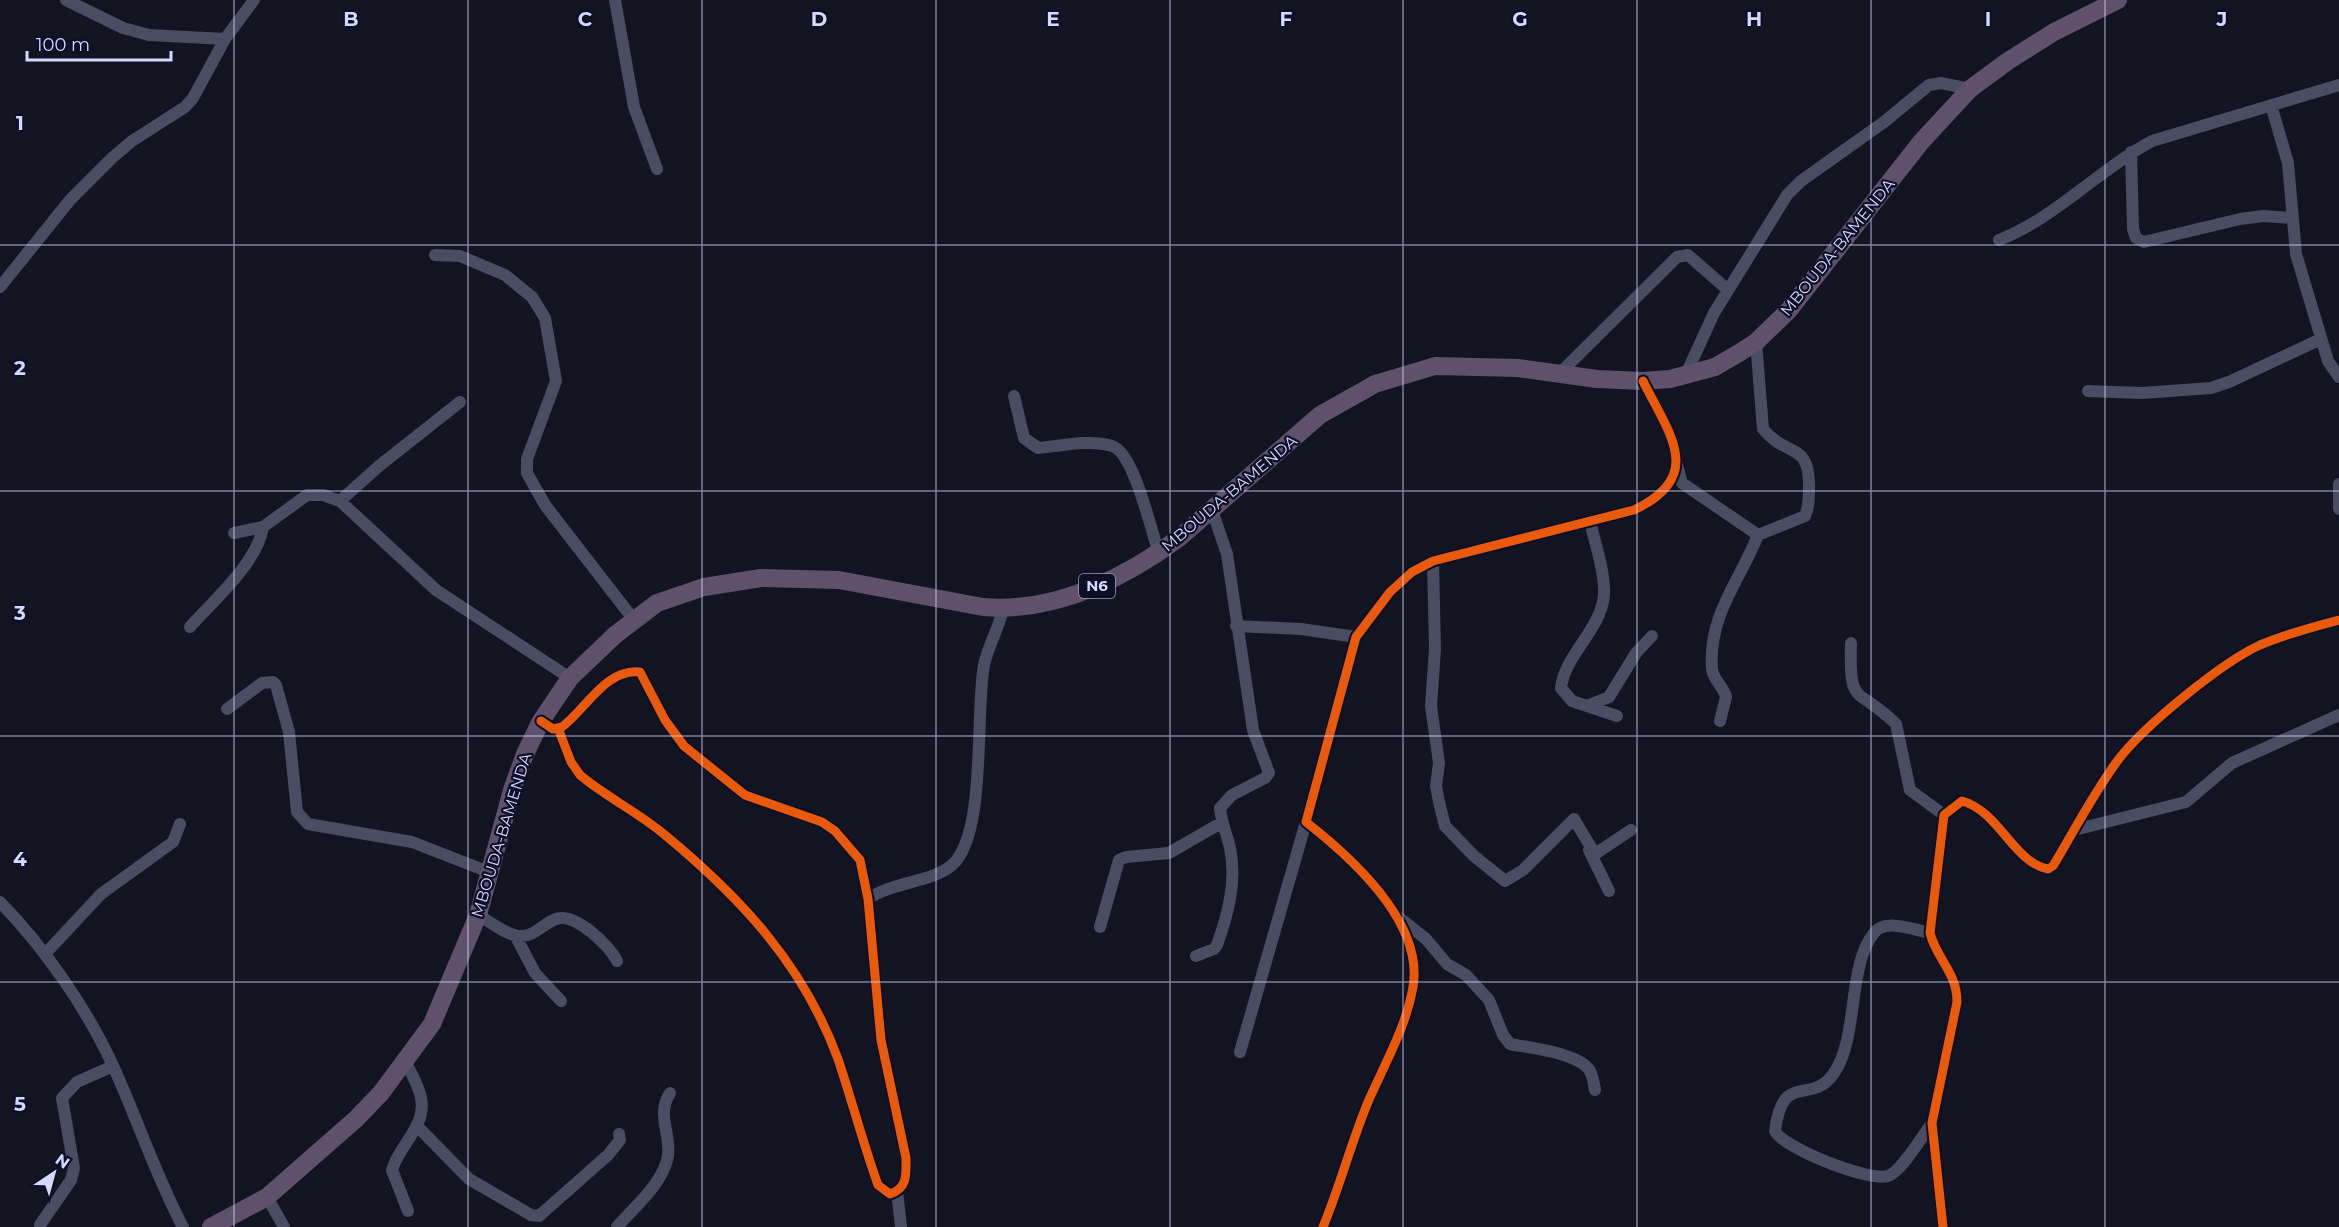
<svg xmlns="http://www.w3.org/2000/svg" width="2339" height="1227" viewBox="0 0 2339 1227" font-family="Montserrat,sans-serif">
	<style>
		.lines { fill: none; stroke-linecap: round; stroke-linejoin: round }
		.minor { stroke: #484d63; stroke-width: 12 }
		.highway { stroke: #5f506c; stroke-width: 18 }
		.cycleway-casing { stroke: #0d0f28; stroke-width: 13 }
		.cycleway { stroke: #e8590c; stroke-width: 9 }
		.grid { fill: none; stroke: #d4d9ff; stroke-width: 1.5; stroke-opacity: 0.55 }
		.labels { text-anchor: middle; stroke-width: 4.5; stroke-linejoin: round; paint-order: stroke }
		.shield { fill: #0d0f28; stroke: #989cbe; stroke-width: 1.5 }
		.shield-label { font-size: 15px; font-weight: bold; fill: #d4d9ff }
		.street-label { font-size: 16px; fill: #d4d9ff; stroke: #0d0f28 }
		.grid-label { font-size: 20px; text-anchor: middle; font-weight: bold; fill: #d4d9ff; stroke: #0d0f28; stroke-width: 4.5; stroke-linejoin: round; paint-order: stroke }
	</style>
	<rect width="100%" height="100%" fill="#131422"/>
	<g class="lines">
		<path class="minor" d="M66,0L123,28L149,35L225,39
			M615,0L634,107L657,169
			M2271,105L2288,163L2296,254L2328,361L2339,377
			M2131,152L2133,229L2136,238L2144,242L2240,219L2263,216L2292,218
			M1999,240C2057,217 2098,170 2152,141L2339,85
			M435,255L460,256L505,275L532,297L545,318L556,381L527,459V473L545,505L634,620
			M0,287L70,200L112,158L132,141L185,107L193,98L225,39L254,0
			M1756,342L1763,429C1787,458 1810,441 1809,488C1809,498 1809,507 1805,516L1758,535
			M1687,372L1714,313L1787,195L1801,181L1884,122L1929,85L1941,83L1970,89
			M1559,374L1677,257L1688,255L1728,290
			M2088,391L2142,393L2211,388L2229,382L2321,339
			M1014,396L1024,438L1038,448C1061,446 1089,439 1112,446C1134,452 1151,531 1159,553
			M1677,465L1682,483L1758,535C1740,581 1708,615 1712,669C1713,680 1724,687 1726,697L1720,721
			M2339,484V509
			M340,501L379,466L460,402
			M1590,521C1595,544 1605,571 1604,595C1601,630 1565,654 1561,688L1572,701L1617,716
			M234,533L263,527L307,495H323L340,501L436,590L570,678
			M1433,561L1435,649L1431,706L1439,763L1436,786L1439,802L1445,826L1474,856L1505,881L1523,870L1574,819L1595,854L1631,830
			M1236,626L1301,629L1356,637
			M190,627C214,600 258,562 263,527
			M1851,643C1849,708 1856,685 1896,724L1910,790L1944,815
			M1587,706L1609,697L1636,653L1652,636
			M227,709L262,683L273,682L276,685L289,732L297,812L308,824L412,842L489,872
			M541,721L553,729L562,727C586,709 606,668 640,672L665,720L684,746L745,795L822,822L835,831L860,860L868,899L881,1040L906,1158C906,1174 908,1188 890,1194L878,1185C863,1143 852,1101 838,1059C803,964 741,898 665,835C638,812 606,797 580,775L571,762L558,728
			M2074,830L2186,802L2232,763L2339,715
			M1589,850L1609,891
			M868,899C892,882 933,882 952,865C987,834 975,712 984,665C988,646 999,628 1003,609
			M0,902C44,947 88,1010 114,1068C138,1121 156,1176 183,1227
			M478,915C489,921 506,935 519,936C535,937 542,924 556,919C575,912 610,946 617,961
			M1397,916L1426,939L1447,964L1466,975L1489,1000L1503,1035L1510,1044C1530,1048 1580,1053 1590,1071C1593,1077 1594,1084 1595,1090
			M1100,927L1119,860L1126,857L1169,853L1221,823
			M1930,933C1915,930 1885,918 1874,933C1847,966 1859,1037 1834,1073C1811,1107 1783,1069 1775,1131C1783,1148 1869,1182 1888,1176C1901,1172 1923,1135 1932,1123
			M515,935L535,973L561,1001
			M45,954L101,894L173,842L180,824
			M1196,956L1214,949L1217,945C1228,914 1237,881 1230,848C1227,834 1221,822 1220,808L1232,795L1265,778L1269,773L1253,730L1227,554L1212,510
			M1240,1052L1306,822
			M404,1059C410,1071 419,1086 421,1098C427,1126 399,1145 392,1170L408,1211
			M417,1126L469,1179L531,1215L539,1216L608,1155L620,1140L619,1134
			M897,1191L901,1227
			M267,1197L284,1227
			M40,1225L71,1180L74,1168L62,1098L77,1082L113,1066
			M617,1227C634,1207 663,1184 668,1156C671,1133 656,1115 670,1093
			M1323,1227C1340,1186 1351,1143 1368,1102C1384,1065 1406,1028 1413,987C1424,923 1352,858 1306,822L1356,637L1390,592L1412,572L1433,561L1634,510C1706,476 1669,434 1643,381
			M1943,1227L1932,1123L1957,1002C1957,972 1937,960 1930,933L1944,815L1962,801C1999,811 2014,863 2048,869L2053,866C2074,831 2093,794 2118,760C2144,726 2221,663 2260,645C2286,634 2312,627 2339,620"/>
		<path class="highway" d="M211,1227L267,1197L356,1119L381,1093L432,1024L478,915L512,790L525,754L541,721L570,678L615,635L657,603L704,587L761,578L839,580L983,607C1054,613 1123,579 1179,538L1320,415L1375,384L1435,366L1518,368L1597,379L1643,381L1670,379L1715,367L1739,353L1756,342L1789,310L1921,142L1970,89L2008,61L2054,32L2118,0"/>
		<g class="cycleway-casing">
			<path id="cycleway" d="M541,721L553,729L562,727C586,709 606,668 640,672L665,720L684,746L745,795L822,822L835,831L860,860L868,899L881,1040L906,1158C906,1174 908,1188 890,1194L878,1185C863,1143 852,1101 838,1059C803,964 741,898 665,835C638,812 606,797 580,775L571,762L558,728
				M1323,1227C1340,1186 1351,1143 1368,1102C1384,1065 1406,1028 1413,987C1424,923 1352,858 1306,822L1356,637L1390,592L1412,572L1433,561L1634,510C1706,476 1669,434 1643,381
				M1943,1227L1932,1123L1957,1002C1957,972 1937,960 1930,933L1944,815L1962,801C1999,811 2014,863 2048,869L2053,866C2074,831 2093,794 2118,760C2144,726 2221,663 2260,645C2286,634 2312,627 2339,620"/>
		</g>
		<use href="#cycleway" class="cycleway"/>
	</g>
	<path class="grid" d="M234,0V1227M468,0V1227M702,0V1227M936,0V1227M1170,0V1227M1403,0V1227M1637,0V1227M1871,0V1227M2105,0V1227M0,245H2339M0,491H2339M0,736H2339M0,982H2339"/>
	<g class="labels">
		<rect class="shield" x="1079" y="574" width="36" height="24" rx="4.5"/>
		<g class="shield-label">
			<text x="1097" y="591">N6</text>
		</g>
		<g class="street-label">
			<text transform="translate(1837 247) rotate(-51)" y="6">MBOUDA-BAMENDA</text>
			<text transform="translate(1229 493) rotate(-40)" y="6">MBOUDA-BAMENDA</text>
			<text transform="translate(501 835) rotate(-73)" y="6">MBOUDA-BAMENDA</text>
		</g>
	</g>
	<g class="grid-label">
		<text x="351" y="26">B</text>
		<text x="585" y="26">C</text>
		<text x="819" y="26">D</text>
		<text x="1053" y="26">E</text>
		<text x="1286" y="26">F</text>
		<text x="1520" y="26">G</text>
		<text x="1754" y="26">H</text>
		<text x="1988" y="26">I</text>
		<text x="2222" y="26">J</text>
		<text x="20" y="130">1</text>
		<text x="20" y="375">2</text>
		<text x="20" y="620">3</text>
		<text x="20" y="866">4</text>
		<text x="20" y="1111">5</text>
	</g>
	<g transform="translate(54 1173) rotate(36)" stroke="#0d0f28" stroke-width="4.5" paint-order="stroke">
	<path d="M0-4.5L10 22L0 15L-10 22Z" fill="#d4d9ff"/>
	<text y="-9" font-size="16" font-weight="bold" text-anchor="middle" fill="#d4d9ff">N</text>
	</g>
	<path d="M27 51v9h144v-9" fill="none" stroke="#d4d9ff" stroke-width="3"/>
	<text x="36" y="51" font-size="18" fill="#d4d9ff" stroke="#0d0f28" stroke-width="4.5" paint-order="stroke">100 m</text>
</svg>
